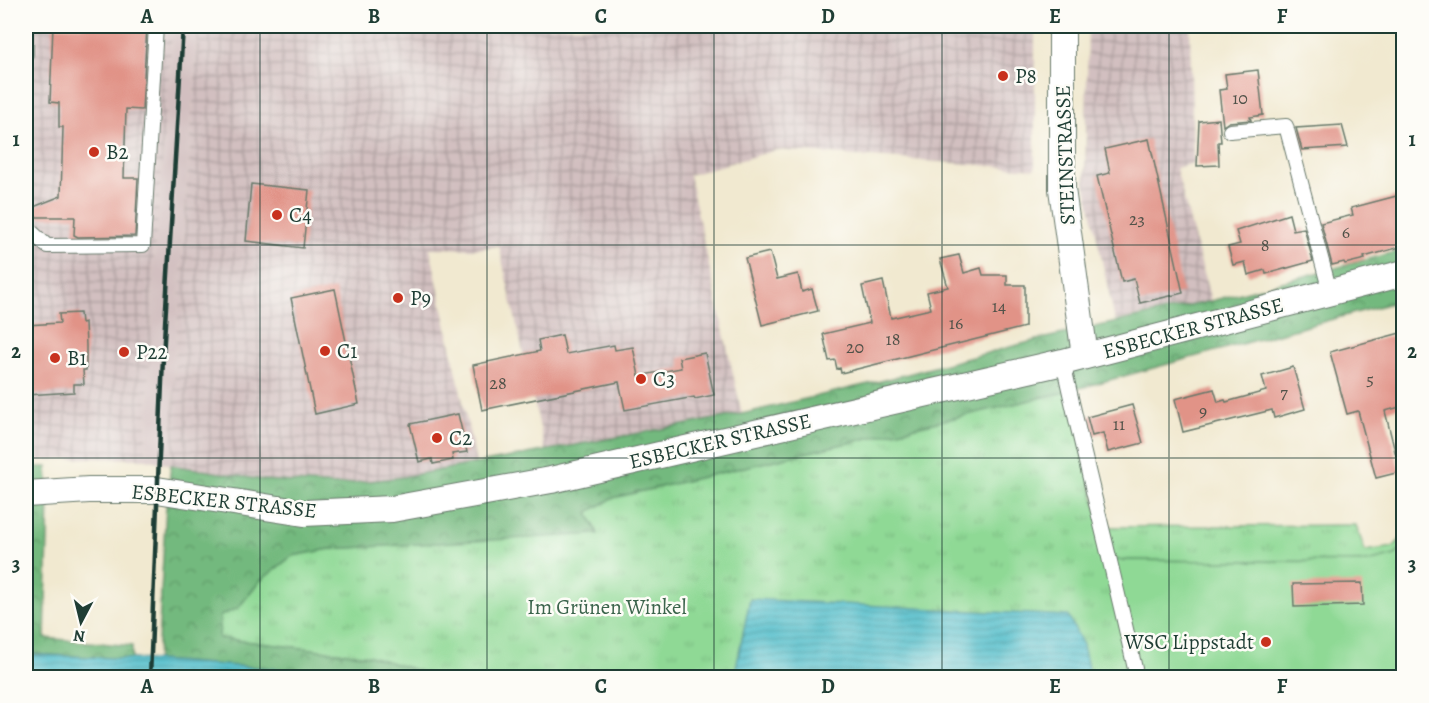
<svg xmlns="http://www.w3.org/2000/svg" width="1429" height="703" viewBox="0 0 1429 703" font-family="Alegreya,serif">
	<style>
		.industrial { fill: url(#industrial-grid) }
		.railway { fill: #d2bfc0 }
		.grass { fill: url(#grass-tufts); stroke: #578b64; stroke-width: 1.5 }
		.forest { fill: url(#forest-crowns); stroke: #497b59; stroke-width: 1.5 }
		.green { fill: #8fd995; stroke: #578b64; stroke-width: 1.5 }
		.water { fill: url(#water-rules); stroke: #387e80; stroke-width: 1.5 }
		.building { fill: #e19387 }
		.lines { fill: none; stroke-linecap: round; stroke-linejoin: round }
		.service-casing { stroke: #68796b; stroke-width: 16 }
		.minor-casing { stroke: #68796b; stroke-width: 28 }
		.service { stroke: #fff; stroke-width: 14 }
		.minor { stroke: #fff; stroke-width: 26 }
		.rail { stroke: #1f3d34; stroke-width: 4.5 }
		.grid { fill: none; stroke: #1f3d34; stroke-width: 1.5; stroke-opacity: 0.55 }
		.poi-dot { fill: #c8321e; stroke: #fdfcf7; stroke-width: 2 }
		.labels { text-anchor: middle; stroke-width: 5; stroke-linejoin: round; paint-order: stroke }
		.number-label { font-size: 18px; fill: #505249 }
		.poi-label { font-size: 21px; fill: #1f3d34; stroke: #fdfcf7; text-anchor: start }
		.street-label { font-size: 21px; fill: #1f3d34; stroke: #fdfcf7 }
		.park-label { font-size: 21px; fill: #3b644c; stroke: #fdfcf7 }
		.neatline { fill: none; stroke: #1f3d34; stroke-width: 2 }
		.grid-label { font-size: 20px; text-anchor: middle; font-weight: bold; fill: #1f3d34 }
	</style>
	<defs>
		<pattern id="industrial-grid" width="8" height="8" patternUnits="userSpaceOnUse" patternTransform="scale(1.5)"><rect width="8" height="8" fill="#d2bfc0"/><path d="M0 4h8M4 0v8" fill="none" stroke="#aa9c9d"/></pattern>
		<pattern id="grass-tufts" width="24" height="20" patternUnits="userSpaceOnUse" patternTransform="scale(1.5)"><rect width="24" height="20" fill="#8fd995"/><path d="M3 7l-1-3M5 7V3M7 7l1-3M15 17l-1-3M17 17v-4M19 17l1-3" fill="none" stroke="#7bbb81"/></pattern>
		<pattern id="forest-crowns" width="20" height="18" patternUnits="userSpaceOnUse" patternTransform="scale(1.5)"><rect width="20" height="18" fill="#73b97e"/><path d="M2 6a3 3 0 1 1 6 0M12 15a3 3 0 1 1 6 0" fill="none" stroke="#5e9868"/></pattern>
		<pattern id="water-rules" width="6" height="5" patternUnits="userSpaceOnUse" patternTransform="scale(1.5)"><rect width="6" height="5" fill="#52becb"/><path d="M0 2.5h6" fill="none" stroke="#439ca6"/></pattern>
	</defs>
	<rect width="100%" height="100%" fill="#fdfcf7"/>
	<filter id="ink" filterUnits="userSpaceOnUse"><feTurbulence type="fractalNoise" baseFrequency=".0167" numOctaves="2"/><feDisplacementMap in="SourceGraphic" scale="12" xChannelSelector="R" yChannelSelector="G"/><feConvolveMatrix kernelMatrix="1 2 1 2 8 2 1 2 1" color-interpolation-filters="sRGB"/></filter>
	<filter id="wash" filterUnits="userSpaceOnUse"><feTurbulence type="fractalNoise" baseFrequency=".008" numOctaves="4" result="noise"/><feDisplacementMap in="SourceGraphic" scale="24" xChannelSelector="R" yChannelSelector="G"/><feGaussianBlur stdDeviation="1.35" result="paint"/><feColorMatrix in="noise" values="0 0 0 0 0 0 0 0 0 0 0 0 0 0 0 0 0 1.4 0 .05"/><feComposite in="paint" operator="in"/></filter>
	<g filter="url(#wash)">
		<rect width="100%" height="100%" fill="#f1e9d0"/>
		<path class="industrial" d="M26,26H173L154,261L146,459L88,458L26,461Z
			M198,26H1035V169L776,150L689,175L742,414L545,450L499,246L477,249L430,248L476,463L403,477L337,485L263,480L171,465L175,359Z
			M1088,26H1190L1193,163L1176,168L1211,301L1115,321L1085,182Z"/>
		<path class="railway" d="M173,26H198L175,359L171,465L146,459L154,261Z"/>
		<path class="grass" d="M1069,391L1101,527L1356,525L1365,551L1393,547L1403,537V548L1395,555L1368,562L1109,560L1137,677L438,678L370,656L219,638L220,616L238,608L260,581L292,556L330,549L598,533L588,512L613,498Z"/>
		<path class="forest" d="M1403,250V300L1069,391L613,498L588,512L598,534L330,549L292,556L260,581L238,608L220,616L219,638L370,656L438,677H383L157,660L166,506L171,465L263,480L337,485L403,477L742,414L881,381L1041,339L1211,301Z
			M26,467H47L49,501L45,638L132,646V659L26,654Z"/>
		<path class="green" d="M1403,548V677H1137L1109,560L1368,562L1395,555Z"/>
		<path class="water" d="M750,599L1068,616L1083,645L1090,677H734Z
			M26,654L157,660L383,677H26Z"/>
		<g id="blocks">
			<path class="building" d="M53,26H147L142,110L126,109L124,178H138L135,236L78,237L74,235L75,217H26V210L61,196L63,127H59V103L50,102Z
				M1258,70L1263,115L1250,117L1251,120L1229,122L1223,126L1219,90L1227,89L1225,74Z
				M1219,119L1221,142H1218L1219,165L1197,166L1199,121Z
				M1342,125L1348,147L1302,150L1296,128Z
				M1149,139L1183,293L1140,303L1134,279L1122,282L1097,176L1110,173L1105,149Z
				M251,184L309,190L303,248L246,241Z
				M1404,194V246L1364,257L1365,259L1345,264L1344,262L1332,265L1321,223L1353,215L1351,208Z
				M1289,214L1293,230L1304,228L1313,261L1266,274L1265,270L1248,275L1245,262L1233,265L1228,247L1240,244L1236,231Z
				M770,252L777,279L798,274L802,292L812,289L818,311L762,325L745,258Z
				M959,255L964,273L981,268L983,275H1007V285H1025V327L841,373L840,368L837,369L835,360L829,361L823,334L870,323L862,286L883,281L891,318L931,309L927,292L948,287L940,259Z
				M335,289L359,404L315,414L291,298Z
				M80,313L81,323L85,322L86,346V370H83L84,384H74V392L26,395V325L60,323L59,314Z
				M1404,332V406L1385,411L1400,472L1376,478L1358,411L1347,414L1330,352Z
				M562,335L566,354L614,345L615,350L633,347L639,376L681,368L679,358L705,353L714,395L695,399L694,397L625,410L619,382L482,410L473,365L540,351L538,340Z
				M1293,367L1305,409L1274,418L1272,410L1183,432L1175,399L1214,389L1218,402L1225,400L1226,402L1266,391L1262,376Z
				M1132,405L1143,443L1108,452L1103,433L1092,436L1087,417Z
				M458,414L467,452L452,454L453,460L433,464L432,459L419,462L410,424Z
				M1362,583L1363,605L1294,607L1293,584Z"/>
		</g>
	</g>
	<g filter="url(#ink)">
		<use href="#blocks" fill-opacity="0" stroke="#68796b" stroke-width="1.5"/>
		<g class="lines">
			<g class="service-casing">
				<path id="service" d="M26,54V26
					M1230,131L1286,126L1330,292
					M26,227L47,246L143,245L156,26
					M1063,362C1086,468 1114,572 1137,678"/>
			</g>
			<g class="minor-casing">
				<path id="minor" d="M1062,26V189L1085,356
					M26,494L89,490H157L304,513L392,509L551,480L1063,362L1404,273"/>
			</g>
			<use href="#service" class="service"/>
			<use href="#minor" class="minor"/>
			<path class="rail" d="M150,678L163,357L183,26"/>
		</g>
	</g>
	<path class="grid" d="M260,26V678M487,26V678M714,26V678M942,26V678M1169,26V678M26,245H1404M26,458H1404"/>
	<g class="poi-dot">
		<circle cx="1003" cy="76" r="6"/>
		<circle cx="94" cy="152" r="6"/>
		<circle cx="277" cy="215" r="6"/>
		<circle cx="398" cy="298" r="6"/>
		<circle cx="325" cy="351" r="6"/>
		<circle cx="124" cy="352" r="6"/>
		<circle cx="55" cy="358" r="6"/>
		<circle cx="641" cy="379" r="6"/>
		<circle cx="437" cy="438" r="6"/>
		<circle cx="1266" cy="642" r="6"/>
	</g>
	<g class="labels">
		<g class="number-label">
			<text x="1240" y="104">10</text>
			<text x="1137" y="225">23</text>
			<text x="1346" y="238">6</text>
			<text x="1265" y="251">8</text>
			<text x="999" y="312">14</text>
			<text x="956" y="329">16</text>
			<text x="893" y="345">18</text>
			<text x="855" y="353">20</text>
			<text x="1370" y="385">5</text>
			<text x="498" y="389">28</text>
			<text x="1284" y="398">7</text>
			<text x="1203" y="417">9</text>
			<text x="1119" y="430">11</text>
		</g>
		<g class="poi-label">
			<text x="1015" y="83">P8</text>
			<text x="106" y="159">B2</text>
			<text x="289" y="222">C4</text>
			<text x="410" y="305">P9</text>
			<text x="337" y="358">C1</text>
			<text x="136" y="359">P22</text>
			<text x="67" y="365">B1</text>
			<text x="653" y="386">C3</text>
			<text x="449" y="445">C2</text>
			<text x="1254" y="649" text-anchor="end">WSC Lippstadt</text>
		</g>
		<g class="street-label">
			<text transform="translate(1065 155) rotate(-92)" y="7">STEINSTRASSE</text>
			<text transform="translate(1193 328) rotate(-15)" y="7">ESBECKER STRASSE</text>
			<text transform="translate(720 441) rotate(-13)" y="7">ESBECKER STRASSE</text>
			<text transform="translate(224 501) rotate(6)" y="7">ESBECKER STRASSE</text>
		</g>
		<g class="park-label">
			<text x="607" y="614">Im Grünen Winkel</text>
		</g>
	</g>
	<rect width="1429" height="703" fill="none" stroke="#fdfcf7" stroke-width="66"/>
	<g transform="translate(81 622) rotate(187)" stroke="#fdfcf7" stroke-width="4.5" paint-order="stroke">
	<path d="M0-4.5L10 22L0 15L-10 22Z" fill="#1f3d34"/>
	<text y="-9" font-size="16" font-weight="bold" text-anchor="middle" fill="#1f3d34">N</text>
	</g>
	<rect x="33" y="33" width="1363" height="637" class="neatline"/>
	<g class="grid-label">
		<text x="147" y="23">A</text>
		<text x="374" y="23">B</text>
		<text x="601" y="23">C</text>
		<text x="828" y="23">D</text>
		<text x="1055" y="23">E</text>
		<text x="1282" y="23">F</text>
		<text x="16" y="146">1</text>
		<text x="1412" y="146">1</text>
		<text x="16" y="358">2</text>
		<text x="1412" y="358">2</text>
		<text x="16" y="571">3</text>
		<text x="1412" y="571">3</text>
		<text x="147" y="693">A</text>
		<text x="374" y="693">B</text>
		<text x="601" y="693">C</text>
		<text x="828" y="693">D</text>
		<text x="1055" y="693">E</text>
		<text x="1282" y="693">F</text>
	</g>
</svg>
